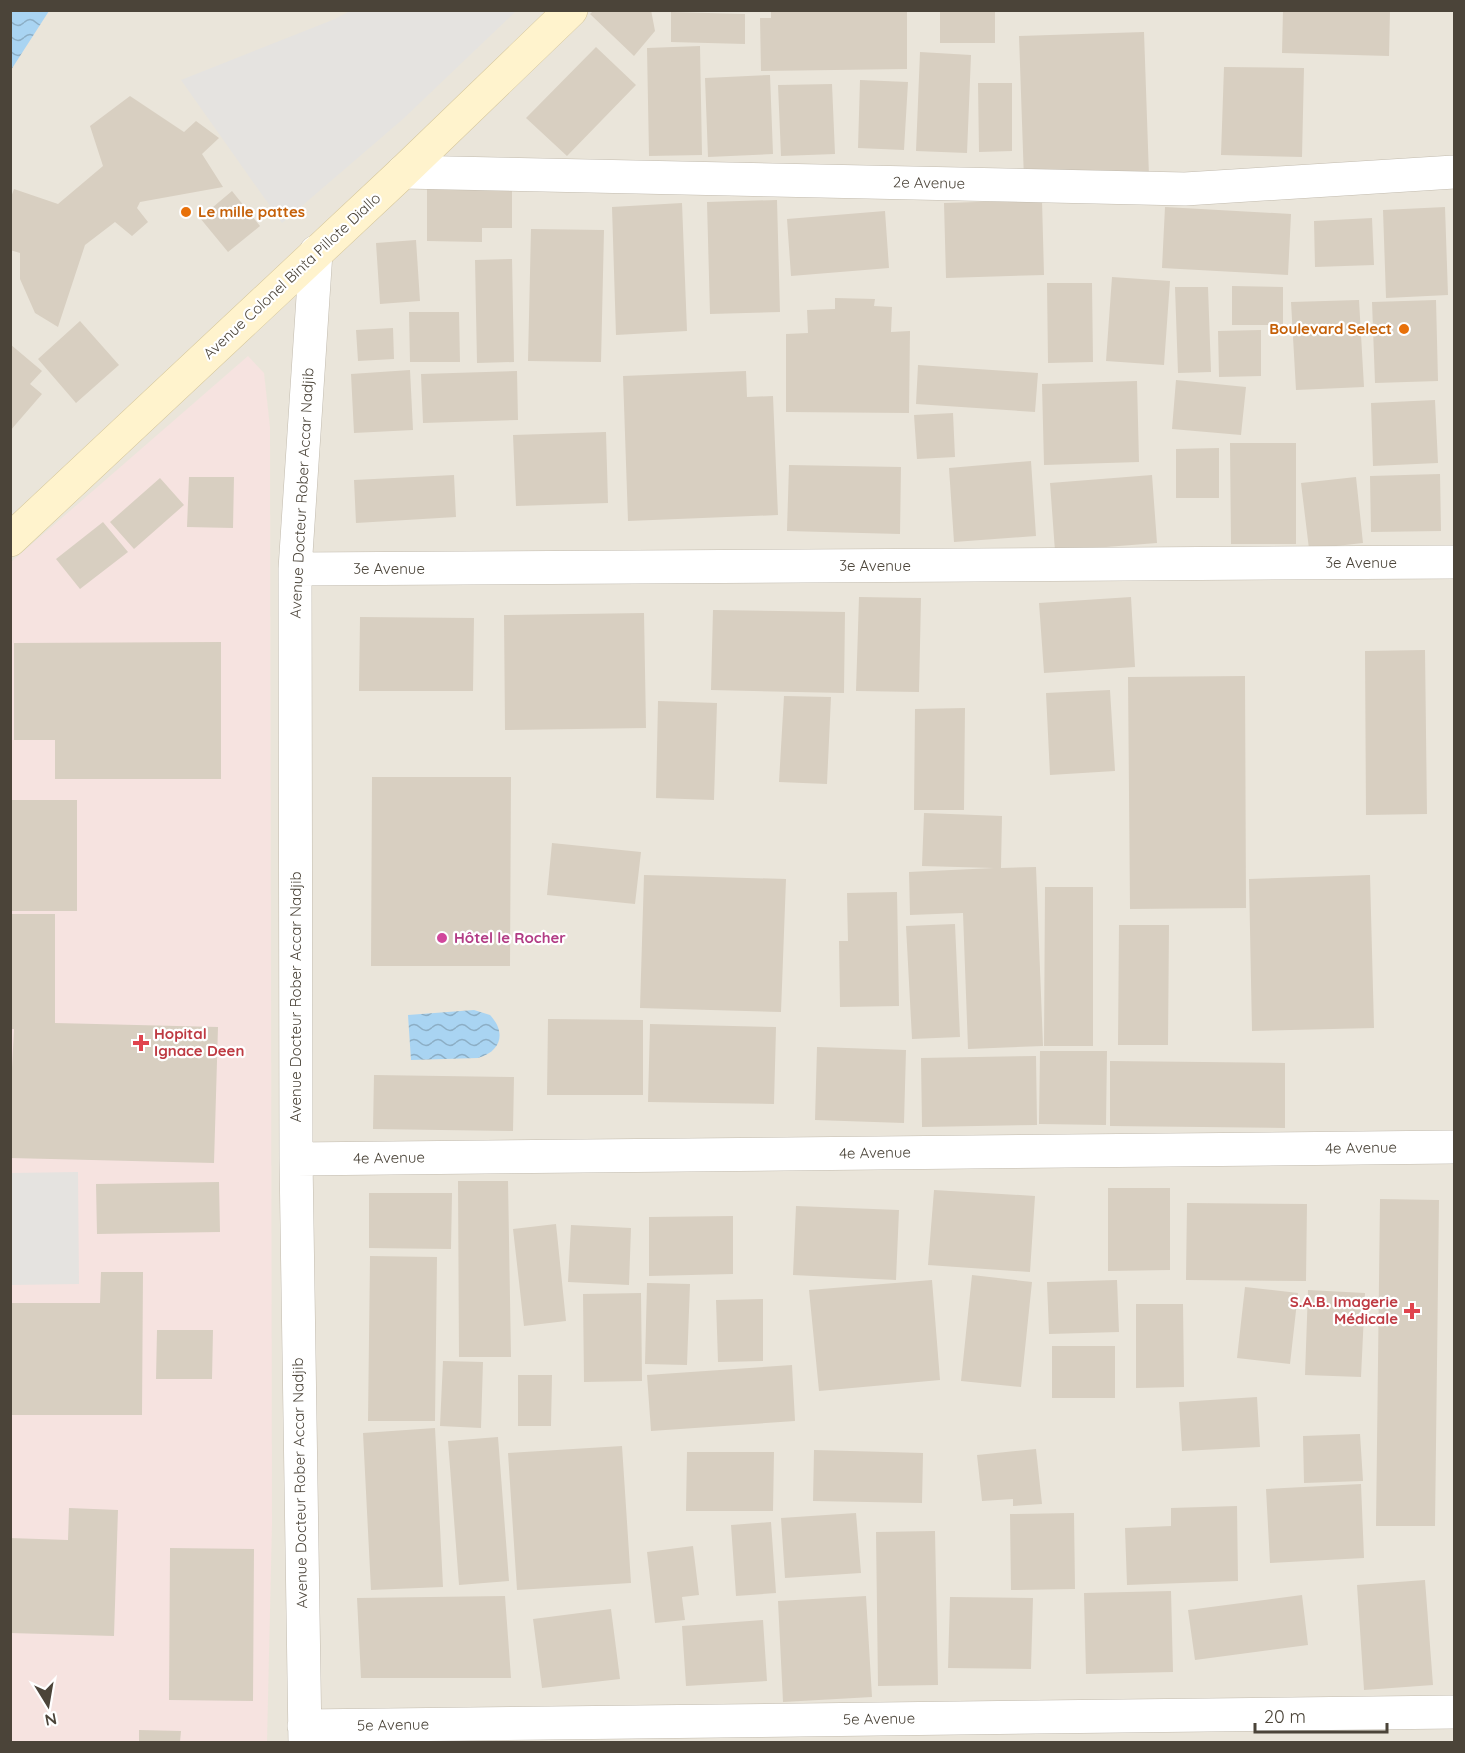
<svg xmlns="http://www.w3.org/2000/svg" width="1465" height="1753" viewBox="0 0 1465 1753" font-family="Quicksand,sans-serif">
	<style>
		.residential { fill: #eae5da }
		.medical { fill: #f6e3e0 }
		.parking { fill: #e5e3e0 }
		.water { fill: url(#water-waves) }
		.building { fill: #d8cfc1 }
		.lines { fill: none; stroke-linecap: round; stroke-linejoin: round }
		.street-casing { stroke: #c2bbae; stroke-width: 34 }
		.secondary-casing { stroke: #d6c79b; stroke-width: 34 }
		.street { stroke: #fff; stroke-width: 33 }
		.secondary { stroke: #fff3cd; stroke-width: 33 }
		.food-dot { fill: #e8710a; stroke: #fff; stroke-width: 2 }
		.hotel-dot { fill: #d1479c; stroke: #fff; stroke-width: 2 }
		.health-dot { fill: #e0444e; stroke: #fff; stroke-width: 2 }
		.labels { text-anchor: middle; stroke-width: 4.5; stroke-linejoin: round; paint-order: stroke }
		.street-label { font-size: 15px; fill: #4b4439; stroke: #fff }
		.food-label { font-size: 15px; font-weight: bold; fill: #c56008; stroke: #fff; text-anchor: start }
		.hotel-label { font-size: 15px; font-weight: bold; fill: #b23c85; stroke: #fff; text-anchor: start }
		.health-label { font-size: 15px; font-weight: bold; fill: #be3a42; stroke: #fff; text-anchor: start }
	</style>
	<defs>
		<pattern id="water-waves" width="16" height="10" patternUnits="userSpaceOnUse" patternTransform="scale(1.5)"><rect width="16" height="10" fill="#a9d4f2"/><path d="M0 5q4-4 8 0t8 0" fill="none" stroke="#8caec5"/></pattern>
	</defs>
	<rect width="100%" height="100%" fill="#f6f3ec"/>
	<path class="residential" d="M49,10L1454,11V1742H11L10,70Z"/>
	<path class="medical" d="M248,356L264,373L270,427L272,1524L267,1742H11L10,563Z"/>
	<path class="parking" d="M350,11H516L403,119L282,223L181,80L335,19Z
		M78,1172L79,1284L11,1285V1173Z"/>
	<path class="water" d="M11,10L49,11L11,70L10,11Z
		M474,1010L490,1015C506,1032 502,1051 478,1058L411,1060L408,1015Z"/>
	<path class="building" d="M594,10H651L655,31L634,56L590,14Z
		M771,10H907V69L761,71L760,18H771Z
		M940,10H995V43H940Z
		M1283,10H1390L1389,56L1282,53Z
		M671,12L745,14V44L671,42Z
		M1144,32L1149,176L1024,180L1019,36Z
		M700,46L702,155L649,156L647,48Z
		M596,47L636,85L567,156L526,118Z
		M920,52L971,55L967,153L916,151Z
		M1224,67L1304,68L1302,157L1221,155Z
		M770,75L773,154L708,157L705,78Z
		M860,80L908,82L904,150L858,148Z
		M978,83H1012V151L979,152Z
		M832,84L835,154L781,156L778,85Z
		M130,96L184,132L196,121L219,138L202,154L223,187L140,202L137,208L148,222L132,236L115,222L85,245L58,327L35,313L20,279V253L10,250V200L14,189L58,204L103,166L90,126Z
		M427,188L512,189V228H482V242L427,241Z
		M232,191L260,226L228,252L200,218Z
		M777,200L780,312L710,314L707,202Z
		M1042,200L1044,275L946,278L944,203Z
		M682,203L687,331L616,335L612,207Z
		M1165,207L1291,214L1288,275L1162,268Z
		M1445,207L1448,295L1386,298L1383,210Z
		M885,211L889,268L791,276L787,219Z
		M1372,218L1374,265L1315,267L1314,221Z
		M531,229L604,230L601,362L528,361Z
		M416,240L420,301L380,304L376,243Z
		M512,259L514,362L477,363L475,260Z
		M1112,277L1170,281L1164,365L1106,361Z
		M1047,283H1092L1093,362L1048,363Z
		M1232,286L1283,287V325H1232Z
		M1175,287H1208L1211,372L1178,373Z
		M835,298L875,299L874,306L892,307L891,332L910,331L909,413L786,412V334L808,333L807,310L835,309Z
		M1359,300L1364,387L1296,390L1291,302Z
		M1436,300L1438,381L1375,383L1372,302Z
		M409,312H459L460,362H410Z
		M80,321L119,365L76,403L38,359Z
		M393,328L394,359L358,361L356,330Z
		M1261,330V376L1219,377L1218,331Z
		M10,344L42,371L30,384L42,394L10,431Z
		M918,365L1038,373L1035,412L916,404Z
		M410,370L413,430L354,433L351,374Z
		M517,371L518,420L423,423L421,374Z
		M746,371L747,397L773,396L778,515L628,521L623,376Z
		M1176,380L1246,387L1241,435L1172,429Z
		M1137,381L1139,462L1044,465L1042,384Z
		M1435,400L1438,463L1373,466L1371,403Z
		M953,413L955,457L917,459L914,415Z
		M606,432L608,503L516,506L513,435Z
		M1230,443H1296V544H1231Z
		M1219,448V498H1176V449Z
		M1031,461L1036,536L954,542L949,468Z
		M789,465L901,467L900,534L787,531Z
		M1440,474L1441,531L1371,532L1370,476Z
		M454,475L456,517L356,523L354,480Z
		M1152,475L1157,543L1055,551L1050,483Z
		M189,477H234L233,528L187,527Z
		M1356,477L1363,543L1309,549L1301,483Z
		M160,478L184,505L134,549L110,522Z
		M103,522L128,552L80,589L56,559Z
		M859,597L921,598L919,692L856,691Z
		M1131,597L1135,667L1044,673L1039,603Z
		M713,610L845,612L844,693L711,690Z
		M644,613L646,728L505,730L504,615Z
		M360,617L474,618L473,691H359Z
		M221,642V779H55V740H14V643Z
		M1425,650L1427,814L1366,815L1365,651Z
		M1245,676L1246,908L1130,909L1128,677Z
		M1110,690L1115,771L1050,775L1046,693Z
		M784,696L831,697L827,784L779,782Z
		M658,701L717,703L714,800L656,798Z
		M965,708L964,810H914L915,709Z
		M372,777H511L510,966H371Z
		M10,800H77V911H10Z
		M924,813L1002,816L1001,868L1036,867L1043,1046L968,1049L963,913L910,915L909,872L994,868L922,866Z
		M552,843L641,852L635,904L547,895Z
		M644,875L786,879L781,1012L640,1008Z
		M1370,875L1374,1028L1252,1031L1249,879Z
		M1045,887H1093V1046H1044Z
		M897,892L899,1006L840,1007L839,941H848L847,893Z
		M10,914H55V1023L218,1027L214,1163L10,1158V1068H12L14,1029H10Z
		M955,924L960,1037L912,1039L906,926Z
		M1119,925H1169L1168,1045H1118Z
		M548,1019L643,1020V1095H547Z
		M650,1024L776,1027L774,1104L648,1102Z
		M817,1047L906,1050L904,1123L815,1120Z
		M1040,1051H1107L1106,1125L1039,1124Z
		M1036,1056L1037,1125L922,1127L921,1058Z
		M1110,1061L1285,1063V1128L1110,1126Z
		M374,1075L514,1077L513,1131L373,1129Z
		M458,1181H508L511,1357H459Z
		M219,1182L220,1232L97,1234L96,1184Z
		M1108,1188H1170V1270L1108,1271Z
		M934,1190L1035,1196L1030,1272L928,1265Z
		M369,1193H452L451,1249L369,1248Z
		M1380,1199L1439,1200L1435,1526H1376Z
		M1187,1203L1307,1204L1306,1281L1186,1280Z
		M796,1206L899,1210L896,1280L793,1275Z
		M733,1216V1274L649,1276V1217Z
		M556,1224L566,1321L524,1326L513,1229Z
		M571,1225L631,1228L629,1285L568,1282Z
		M370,1256L437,1257L435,1421H368Z
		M101,1272H143L142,1415H10V1303H100Z
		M972,1275L1032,1282L1021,1387L961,1381Z
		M932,1280L940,1380L819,1391L809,1290Z
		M1117,1280L1119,1332L1049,1334L1047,1282Z
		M647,1283L690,1284L687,1365L645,1364Z
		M1245,1287L1298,1293L1290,1364L1237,1358Z
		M1308,1290L1365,1293L1361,1377L1305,1375Z
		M641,1293L642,1381L584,1382L583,1294Z
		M763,1299V1361L718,1362L716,1300Z
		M1136,1304H1183L1184,1387L1136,1388Z
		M157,1330H213L212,1379H156Z
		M1052,1346H1115V1398H1052Z
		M443,1361L483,1362L481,1428L440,1426Z
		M792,1365L795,1421L651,1431L647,1375Z
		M518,1375H552L551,1426H518Z
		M1257,1397L1260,1447L1182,1451L1179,1402Z
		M435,1428L443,1587L371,1590L363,1433Z
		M1360,1434L1363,1481L1304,1483L1303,1436Z
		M498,1437L509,1581L459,1585L448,1441Z
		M622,1446L631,1583L517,1590L508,1453Z
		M1036,1449L1042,1504L1013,1506V1499L982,1501L977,1455Z
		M814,1450L923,1453L922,1503L813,1501Z
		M687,1452H774L773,1511H686Z
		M1361,1484L1364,1558L1270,1563L1266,1489Z
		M1237,1506L1238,1581L1127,1585L1125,1528L1171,1526V1508Z
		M69,1508L118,1510L114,1636L10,1633V1538L68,1540Z
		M856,1513L861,1573L785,1578L781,1518Z
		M1074,1513L1075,1589L1011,1590L1010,1514Z
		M771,1522L776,1593L736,1596L731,1525Z
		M935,1531L938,1685L878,1686L876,1532Z
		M693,1546L699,1595L682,1597L685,1620L655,1623L647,1552Z
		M170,1548L254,1549L253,1701L169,1700Z
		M1425,1580L1433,1685L1364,1690L1357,1585Z
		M1171,1591L1173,1672L1086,1674L1084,1593Z
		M1302,1595L1308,1645L1195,1660L1188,1610Z
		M505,1596L511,1678H361L357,1598Z
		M866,1596L872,1697L783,1702L778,1601Z
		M950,1597L1033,1598L1031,1669L948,1668Z
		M611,1609L620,1679L542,1688L533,1619Z
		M763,1620L767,1681L686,1686L682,1626Z
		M139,1730L181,1731L180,1742H139Z"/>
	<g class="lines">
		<g class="street-casing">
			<path id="street" d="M403,172L1185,189L1454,172
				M295,569L1454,562
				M296,1159L1454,1147
				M304,1726L1454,1712
				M305,1742L296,1159L295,569L316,252"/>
		</g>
		<g class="secondary-casing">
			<path id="secondary" d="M10,540L403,172L571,10"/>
		</g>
		<use href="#street" class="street"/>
		<use href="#secondary" class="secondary"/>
	</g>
	<g class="food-dot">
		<circle cx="186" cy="212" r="6"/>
		<circle cx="1404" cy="329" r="6"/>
	</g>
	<circle class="hotel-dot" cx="442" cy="938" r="6"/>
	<g class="health-dot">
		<path d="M138 1034h6v6h6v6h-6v6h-6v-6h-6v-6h6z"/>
		<path d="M1409 1302h6v6h6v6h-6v6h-6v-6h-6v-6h6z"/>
	</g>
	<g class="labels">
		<g class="street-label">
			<text transform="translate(929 183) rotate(1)" y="5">2e Avenue</text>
			<text transform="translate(292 276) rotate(-43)" y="5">Avenue Colonel Binta Pillote Diallo</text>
			<text transform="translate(302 493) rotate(-87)" y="5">Avenue Docteur Rober Accar Nadjib</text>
			<text x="1361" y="568">3e Avenue</text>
			<text x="875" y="571">3e Avenue</text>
			<text x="389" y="574">3e Avenue</text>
			<text transform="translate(296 997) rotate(-90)" y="5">Avenue Docteur Rober Accar Nadjib</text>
			<text transform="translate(1361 1148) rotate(-1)" y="5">4e Avenue</text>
			<text transform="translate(875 1153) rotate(-1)" y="5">4e Avenue</text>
			<text transform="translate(389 1158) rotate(-1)" y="5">4e Avenue</text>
			<text transform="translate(300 1483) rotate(-91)" y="5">Avenue Docteur Rober Accar Nadjib</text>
			<text transform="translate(879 1719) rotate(-1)" y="5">5e Avenue</text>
			<text transform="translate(393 1725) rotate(-1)" y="5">5e Avenue</text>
		</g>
		<g class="food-label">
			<text x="198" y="217">Le mille pattes</text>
			<text x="1392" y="334" text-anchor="end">Boulevard Select</text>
		</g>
		<g class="hotel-label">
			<text x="454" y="943">Hôtel le Rocher</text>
		</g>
		<g class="health-label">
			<text x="154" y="1039">Hopital<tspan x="154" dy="17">Ignace Deen</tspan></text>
			<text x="1398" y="1307" text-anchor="end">S.A.B. Imagerie<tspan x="1398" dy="17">Médicale</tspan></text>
		</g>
	</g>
	<rect width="1465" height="1753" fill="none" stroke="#4b4439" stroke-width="24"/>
	<g transform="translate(48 1705) rotate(169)" stroke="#ffffff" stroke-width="4.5" paint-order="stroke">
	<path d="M0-4.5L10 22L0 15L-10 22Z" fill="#4b4439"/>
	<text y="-9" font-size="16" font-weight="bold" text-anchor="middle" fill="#4b4439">N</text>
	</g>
	<path d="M1255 1723v9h132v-9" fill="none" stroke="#4b4439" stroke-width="3"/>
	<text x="1264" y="1723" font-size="18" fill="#4b4439" stroke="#ffffff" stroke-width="4.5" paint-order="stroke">20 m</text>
</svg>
